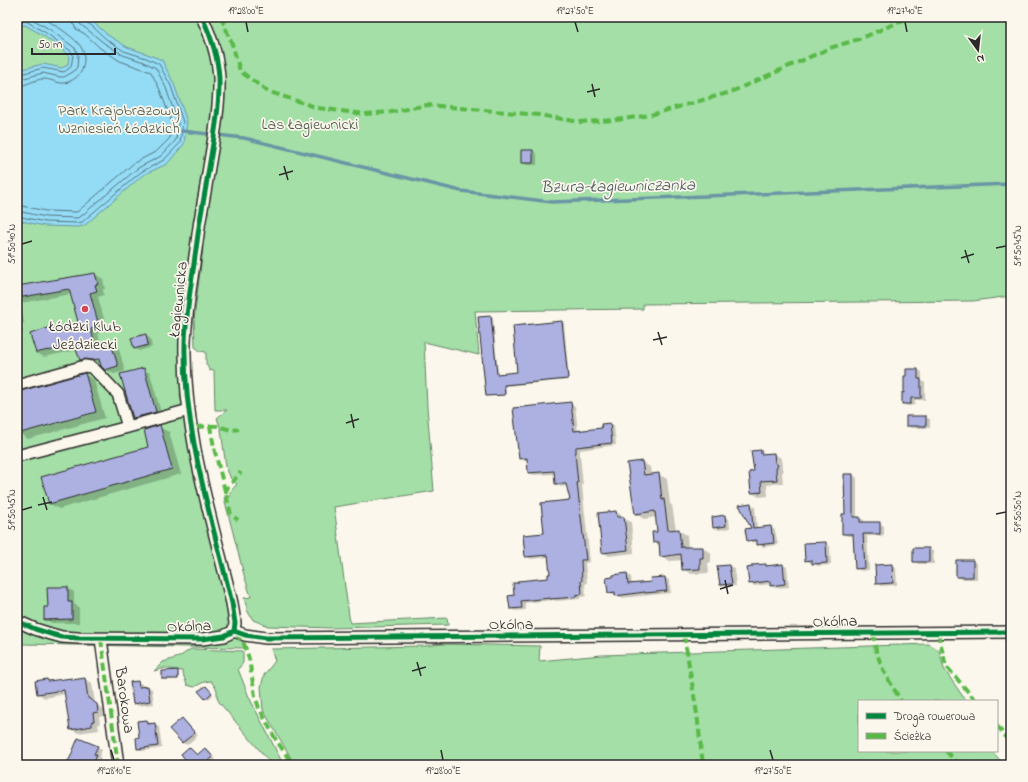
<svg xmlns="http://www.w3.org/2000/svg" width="1028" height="782" viewBox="0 0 1028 782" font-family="'Indie Flower',sans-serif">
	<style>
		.green { fill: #a3dfa6; stroke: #678568 }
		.water { fill: #94dcf6; stroke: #6a95a5 }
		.shadow { fill: #0003 }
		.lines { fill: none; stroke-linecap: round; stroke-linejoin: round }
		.shore { stroke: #55727c; stroke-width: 1 }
		.stream { stroke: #6a95a5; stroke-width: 3.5 }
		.building { fill: #adb1e2; stroke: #2b2b2b }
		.minor-casing { stroke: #2b2b2b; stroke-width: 14 }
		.minor { stroke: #fbf7ec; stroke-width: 11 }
		.quiet { stroke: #58b947; stroke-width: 4; stroke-dasharray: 8 4; stroke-linecap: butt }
		.cycleway-casing { stroke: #fbf7ec; stroke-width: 8 }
		.cycleway { stroke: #00873e; stroke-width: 5 }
		.ticks { fill: none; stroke: #2b2b2b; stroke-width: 1.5 }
		.poi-dot { fill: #d1495b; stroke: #fbf7ec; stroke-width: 1.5 }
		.labels { text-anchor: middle; stroke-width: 3.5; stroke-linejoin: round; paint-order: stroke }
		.park-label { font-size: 16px; fill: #49584a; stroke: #fbf7ec }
		.street-label { font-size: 16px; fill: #2b2b2b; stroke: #fbf7ec }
		.poi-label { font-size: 16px; fill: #2b2b2b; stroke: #fbf7ec }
		.water-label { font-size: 17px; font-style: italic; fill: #45575e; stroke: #fbf7ec }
		.neatline { fill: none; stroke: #2b2b2b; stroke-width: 1.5 }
		.ticks-label { font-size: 10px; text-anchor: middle; fill: #2b2b2b }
	</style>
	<rect width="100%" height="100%" fill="#fbf7ec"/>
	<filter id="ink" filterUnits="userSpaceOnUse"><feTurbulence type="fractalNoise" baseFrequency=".025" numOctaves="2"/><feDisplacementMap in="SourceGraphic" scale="8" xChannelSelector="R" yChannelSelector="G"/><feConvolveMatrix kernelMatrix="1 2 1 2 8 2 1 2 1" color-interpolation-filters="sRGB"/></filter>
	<g filter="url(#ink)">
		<path class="green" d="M17,17H1011V296L973,301L643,304V309L475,311L479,355L424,342L427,407L434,491L334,507L350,623L447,618L448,625L332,628L268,626L253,620L248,612L244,598L251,597L244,575L224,498L230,497V492L237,484L231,479L226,467L221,430L217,418L227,410H215L214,370L210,371L206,364V352L200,351L195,347L194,320L203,248L200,247L196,270L180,395L244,648L22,644L17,640Z
			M442,644L540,646L539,661L602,655L929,644L939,650L944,669L966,701H859V751H992L1004,765H289L291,758L263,710L261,687L264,675L275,661L271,649L424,646Z
			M191,649H194L243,651V663L238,669L249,697L283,764L285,765H272L219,702L217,697V690L211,681L204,682L194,687L187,685L182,671L165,668L154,671L163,662L179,657Z"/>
		<path class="water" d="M17,17H84L93,22L109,36L127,47L147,54L162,60L174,84L187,122L184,144L167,164L143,175L85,225L79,227L45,226L17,220V72L19,70L43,64L62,68L68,65L69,55L44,36L25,25L17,27Z"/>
		<path class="shadow" d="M533,151L537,154V165H527L522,163Z
			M95,274L103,279L105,289H103L104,295L98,297L107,330L98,333L101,347L111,344L119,349L125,371L114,374L105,369L101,364L95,363L89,364L81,359L77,350L44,357L36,353L59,327H60L79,323L71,294L21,303L24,323L21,324L23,333L17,334V288Z
			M491,317L493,318L498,375L518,373L562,322L564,323L569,380L506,386V395L489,396L487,395Z
			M145,336L150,338L152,347L139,351L135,348Z
			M143,369L150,373L162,416L140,422L134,418Z
			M918,370L922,372V381L925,383V400H915V405L907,406L903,403Z
			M85,374L94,380L105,418L28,439L19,433L17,426V393Z
			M570,403L575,406L578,431L603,428L609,424L614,426L616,445L580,450V455L583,485H582L590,562L585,563L587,583L585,584L586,596L580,597V599L556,601L554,600L525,603L526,610L515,611L511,609L515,596L549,579L551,575L550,557L531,559L526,556L545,534L571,501L567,486L561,487L556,484L555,474L534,475L529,473L528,461H525L520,458Z
			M925,417L930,419V428H911L907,426Z
			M159,427L169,432L181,474L59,509L50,504L43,478L149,448Z
			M761,451L766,454H774L781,458L782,468L784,470L782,473L783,483L767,485L768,496L759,497L752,493L755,472Z
			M642,462L650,467L651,475L658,474L667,479L670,504L672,505L676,530H678L687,535L688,548H703L711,553V562L708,563L709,573L691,574L683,569L682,560L670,561L661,556L660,546L654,542L658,532L657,517L644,519L635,514Z
			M853,475L857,478V518H860L864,520V523H879L884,526V536H867L869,570L861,571L856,568L854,536H848L843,534Z
			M751,504L755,507L757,528L771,527L775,530L778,545L763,547L758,544V542L752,543L748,540L753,529Z
			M616,512L623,516V518L631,522L634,553L609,556L603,552Z
			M724,516L729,519L730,528L719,530L714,527Z
			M825,543L830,546L831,565L817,566L813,562L811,563L806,560Z
			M929,549L933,551L934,564H918L914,561Z
			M973,561L977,564V579H962L957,577Z
			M766,565L769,566L782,565L787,567L789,587L775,588L771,586V584L754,586L750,583Z
			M892,565L896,568L897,585L881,586L877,583Z
			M729,566L734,568L736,586L725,587L720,585L718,567Z
			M627,574L631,577L632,585L652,583L665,578L669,580L671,593L621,598L616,595H613L609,593Z
			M68,588L74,592V604L79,607V623H52L45,619L49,608Z
			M177,671L179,672V679L165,680L163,679Z
			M72,679L74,680L85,679L92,683L95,703L103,709L104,716L99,717L100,724L98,725L99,730L78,733L71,729L65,694L45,698L38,694L47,680L49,681Z
			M138,682L142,684L143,688L148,687L152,689L154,704L138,706L134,703Z
			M207,688L213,695L208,700L200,691Z
			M182,719L186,722L198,735L187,745L183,743L171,729Z
			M147,721L151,723L152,725L154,724L159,727L162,748L143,751L138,749L140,738Z
			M97,747L102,750L99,757L101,758L100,763L102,764V765H66Z
			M189,748L193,751L198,756L205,749L210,752L216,760L213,762L216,765H191Z"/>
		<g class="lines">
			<path class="shore" d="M17,23L26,21L46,33L71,51L73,55L71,67L64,72L43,68L17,75
				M17,80L43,73L60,77H64L73,72L77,67L78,55L75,48L49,29L29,17
				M17,86C26,86 35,79 44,79C51,79 58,84 65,83C73,81 81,75 83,67C84,62 85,54 82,49C78,39 51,22 41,17
				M17,205L46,211L77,212L134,163L157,151L170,138L172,123L160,90L151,72L120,61L100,48L85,34L76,29L73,23L72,17
				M17,211L46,217L77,218L80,217L138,168L161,156L176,140L178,123L166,88L156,68L144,62L123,55L104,43L88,30L81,25L79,21L78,17
				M17,216L45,222L78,223L82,222L141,172L164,160L180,143L183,122L171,86L159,64L146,58L124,51L106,39L91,25L85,22L83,20V17"/>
			<path class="stream" d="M182,131L244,138L461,191L552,202L1011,184"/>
		</g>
		<path class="building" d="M521,150H533V163H521Z
			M95,273L98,284L95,285L97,291L90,293L99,326L91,329L95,345H97V347L111,343L118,366L105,370L101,366L99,359L92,360L86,359L80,360L74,344L48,351V350L36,353L30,334L48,328L59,326V327L78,322L69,289L17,298V286Z
			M491,316L497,374L517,372L513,326L562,321L568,379L504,385L505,395L486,396L478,317Z
			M146,334L148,345L134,349L131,338Z
			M144,368L156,412L133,418L120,374Z
			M906,369H918V379H921V398H911V404H902V392L904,393V376H906Z
			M85,373L96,412L17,434V392Z
			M571,402L574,431L602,428L601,424L610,423L612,443L576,447V453H575L578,483H577L586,560H581L582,581H581L582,594L576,595V597L550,599V598L521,601L522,608L510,609L508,596L514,595L513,583H518V581L548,578V574H550L548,555L525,557L523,535L544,533L541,503L570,500L566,484H555L554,471L528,473L527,458L519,459L513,408Z
			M906,416H926V426H906Z
			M160,425L172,469L49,504L41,477L148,447L144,430Z
			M761,450V454L774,453L775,463L778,465L776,469L777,480L761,481L762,492L751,493L749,472L754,471L751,451Z
			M642,461L644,475L659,473L662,500L664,499L668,530L679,529L681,548V547H703V558H700V569L682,570L681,554L660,557L659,542L653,543L652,532H657L655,511L635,514L627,463Z
			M844,474H853V517H860V522H880V534H863L865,568L855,569L853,534H842V514H845Z
			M751,503L753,528L771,526L772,534H773L774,543L757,545V540L747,541L745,529L751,528L739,505Z
			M616,511L617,517H624L628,550L602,553L598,513Z
			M725,515L726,526L713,528L712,517Z
			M826,542L827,563L812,564V560L805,561L804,543Z
			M913,548H929V562H913Z
			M956,560H973V577H956Z
			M766,564V566L783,564L785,584L770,586V581L749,584L747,568L752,567V565Z
			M892,564L893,583L876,584L875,565Z
			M729,565L732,584L720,585L717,566Z
			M627,573L628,584L651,582L650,578L665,577L667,591L645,593V592L615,596V592L608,593L606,578L613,577V575Z
			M47,587H68V602H72V619L44,620V607H48Z
			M178,670V679H162V671Z
			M72,678V680L85,678L88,698L97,704L98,712L93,713L94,721H92V726L70,730L64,690L37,694L35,681L47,679L48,681Z
			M138,681L139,687L148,686L150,701L133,704L130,682Z
			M206,686L212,693L205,699L198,691Z
			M182,718L195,733L182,743L169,729Z
			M147,720L148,724L155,723L158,746L137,749L136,738L139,737L137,721Z
			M78,738L98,746L94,754L97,755L93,765H65L70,758Z
			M189,747L197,755L205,748L213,757L205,764V765H186L188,763L181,754Z"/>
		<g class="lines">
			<g class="minor-casing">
				<path id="minor" d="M202,17C211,36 218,57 219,78C220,113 211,152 206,186C201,212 197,238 194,264C190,290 186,315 185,342C183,431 211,516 232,603L235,623L234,631
					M17,385L85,366L91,367L96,371L118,394L128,427
					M17,456L128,427L189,410
					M17,621L35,629L51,634L62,637L78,638L202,639L224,636L234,631L245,635L266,638L1011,632
					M101,639L118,765"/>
			</g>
			<use href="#minor" class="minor"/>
			<path class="quiet" d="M221,17L232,44L240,71L267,91L318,108L365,114L392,112L427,105L539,115L580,122L617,120L650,115L731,92L830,48L862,38L910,17
				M210,426C218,425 220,427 228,429C231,430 235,430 239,429
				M197,427L210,426L215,452L231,514L238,520
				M225,493L228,487L241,472
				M236,633L244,644L247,652L249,659L255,696L259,708L275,738L293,765
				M873,633L876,651L884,672L901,701
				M938,633L946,666L976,701
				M684,635L697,714L703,765
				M101,639L118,765
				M997,726L1011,743
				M946,751L959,765"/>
			<g class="cycleway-casing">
				<path id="cycleway" d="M202,17C211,36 218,57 219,78C220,113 211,152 206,186C201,212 197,238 194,264C190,290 186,315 185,342C183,431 211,516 232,603L235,623L234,631
					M17,621L35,629L51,634L62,637L78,638L202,639L224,636L234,631L245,635L266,638L1011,632"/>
			</g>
			<use href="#cycleway" class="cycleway"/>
		</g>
	</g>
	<path class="ticks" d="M246,22L248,32M575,22L578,32M905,22L907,32M592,84L595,97M587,92L600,89M284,166L288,180M279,175L293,171M22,244L32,241M996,248L1006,246M965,250L969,263M961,258L974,254M658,332L662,345M653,340L667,337M351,414L354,428M346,423L359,419M43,497L47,510M38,505L52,502M22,510L32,507M996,514L1006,512M725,580L728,594M720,589L733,585M417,662L421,676M412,671L426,667M111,750L114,760M441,750L443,760M770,750L773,760"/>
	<circle class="poi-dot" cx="85" cy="309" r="4"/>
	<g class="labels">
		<g class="park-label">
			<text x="119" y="115">Park Krajobrazowy<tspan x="119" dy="18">Wzniesień Łódzkich</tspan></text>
			<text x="310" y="129">Las Łagiewnicki</text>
		</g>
		<g class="street-label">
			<text transform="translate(177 299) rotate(-84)" y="6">Łagiewnicka</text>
			<text transform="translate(835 620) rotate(-1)" y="6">Okólna</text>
			<text x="511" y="629">Okólna</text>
			<text transform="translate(189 625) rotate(-2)" y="6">Okólna</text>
			<text transform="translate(126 700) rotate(82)" y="6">Barokowa</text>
		</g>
		<g class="poi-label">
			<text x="85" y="331">Łódzki Klub<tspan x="85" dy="18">Jeździecki</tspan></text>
		</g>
		<g class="water-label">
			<text transform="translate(618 185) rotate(-1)" y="6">Bzura-Łagiewniczanka</text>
		</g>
	</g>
	<rect width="1028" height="782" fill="none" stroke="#fbf7ec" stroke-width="44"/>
	<rect x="858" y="700" width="140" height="52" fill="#fbf7ec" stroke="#a8a59f"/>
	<rect x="866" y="713" width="20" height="6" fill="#00873e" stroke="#a8a59f"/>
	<text x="894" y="720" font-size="12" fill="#2b2b2b">Droga rowerowa</text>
	<rect x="866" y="733" width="20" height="6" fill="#58b947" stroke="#a8a59f"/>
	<text x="894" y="740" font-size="12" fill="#2b2b2b">Ścieżka</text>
	<g transform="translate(978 50) rotate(165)" stroke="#fbf7ec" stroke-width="3" paint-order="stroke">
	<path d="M0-3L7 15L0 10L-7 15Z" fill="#2b2b2b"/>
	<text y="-6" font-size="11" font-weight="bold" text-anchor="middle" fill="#2b2b2b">N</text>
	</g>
	<path d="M32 48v6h83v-6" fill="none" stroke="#2b2b2b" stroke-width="2"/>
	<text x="38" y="48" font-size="12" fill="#2b2b2b" stroke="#fbf7ec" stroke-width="3" paint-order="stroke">50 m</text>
	<rect x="22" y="22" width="984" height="738" class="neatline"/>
	<g class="ticks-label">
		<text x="246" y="14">19°28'00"E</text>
		<text x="575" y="14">19°27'50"E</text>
		<text x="905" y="14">19°27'40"E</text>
		<text transform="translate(11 244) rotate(-90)" y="4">51°50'40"N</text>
		<text transform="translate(1017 246) rotate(-90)" y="4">51°50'45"N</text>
		<text transform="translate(11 510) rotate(-90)" y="4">51°50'45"N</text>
		<text transform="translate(1017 512) rotate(-90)" y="4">51°50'50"N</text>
		<text x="114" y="774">19°28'10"E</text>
		<text x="443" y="774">19°28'00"E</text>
		<text x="773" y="774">19°27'50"E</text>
	</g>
</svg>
